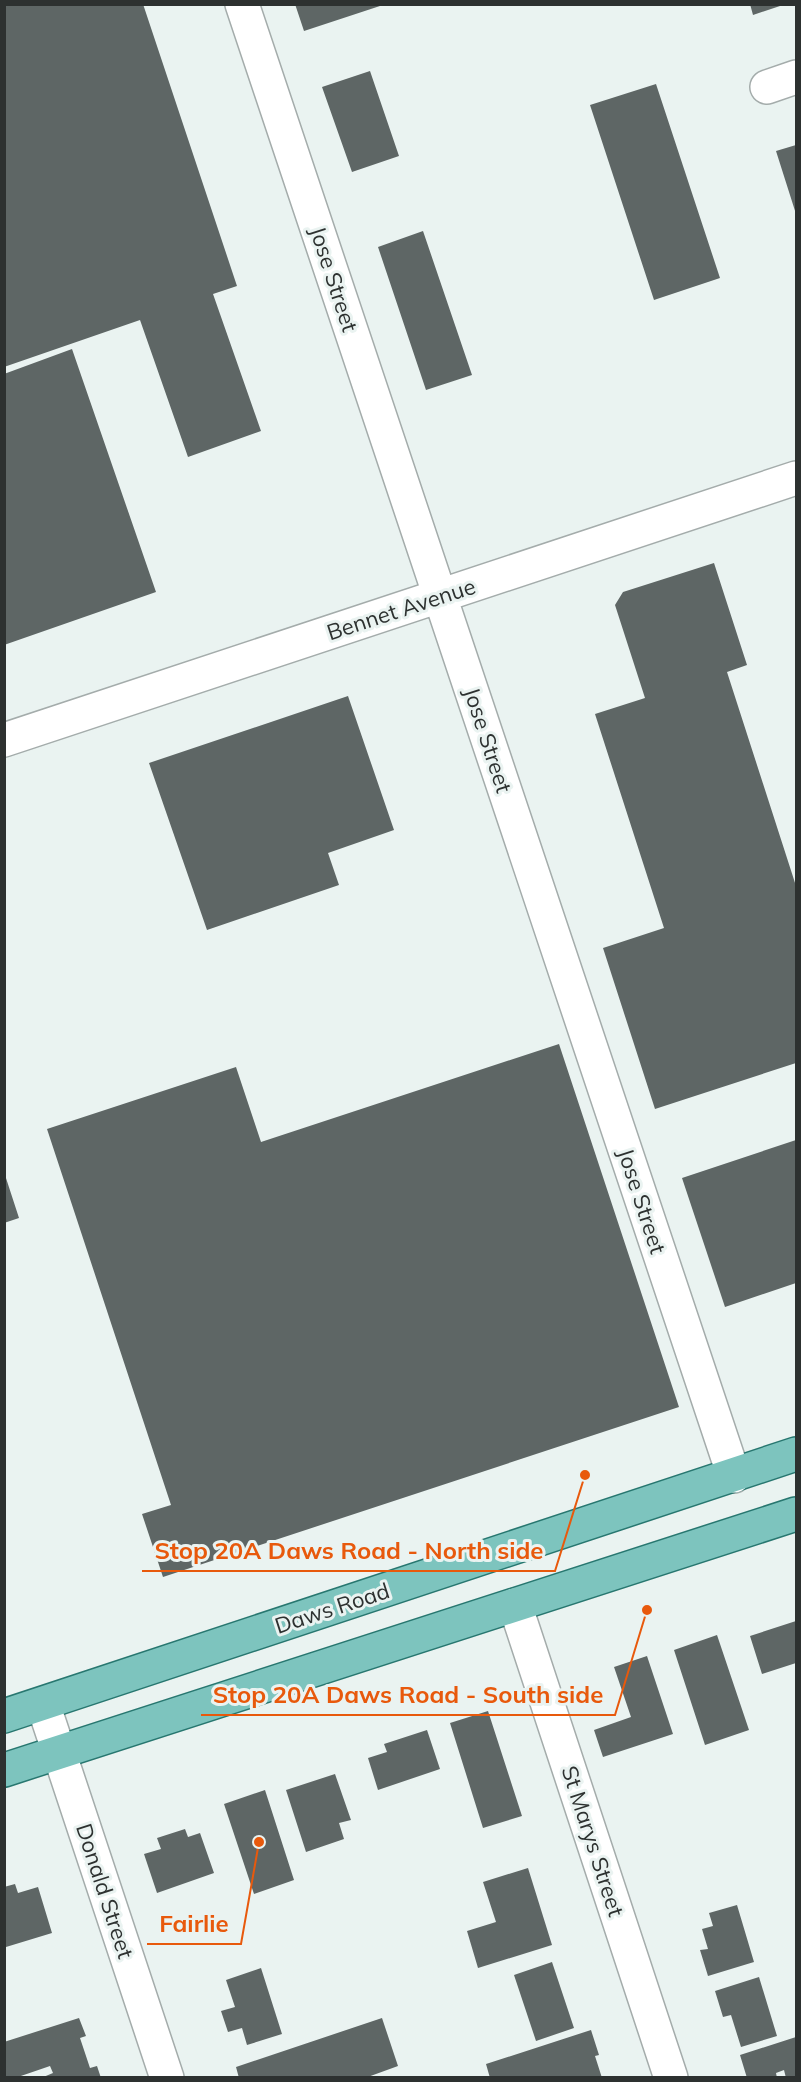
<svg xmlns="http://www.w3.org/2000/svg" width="801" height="2082" viewBox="0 0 801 2082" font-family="Mulish,sans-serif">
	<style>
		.building { fill: #5e6665 }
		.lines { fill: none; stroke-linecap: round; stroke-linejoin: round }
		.minor-casing { stroke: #a4acab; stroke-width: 36 }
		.major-casing { stroke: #287770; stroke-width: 36 }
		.minor { stroke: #fff; stroke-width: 33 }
		.major { stroke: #7dc4be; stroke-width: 33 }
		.labels { text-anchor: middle; stroke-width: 6; stroke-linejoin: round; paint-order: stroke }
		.street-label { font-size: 22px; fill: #2d3130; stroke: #eaf3f1 }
		.leader { fill: none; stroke: #e8590c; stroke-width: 2 }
		.callout-dot { fill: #e8590c; stroke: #eaf3f1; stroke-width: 2 }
		.callout-label { font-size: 24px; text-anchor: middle; font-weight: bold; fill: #e8590c; stroke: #eaf3f1; stroke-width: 6; stroke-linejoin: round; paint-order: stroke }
	</style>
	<rect width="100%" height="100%" fill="#eaf3f1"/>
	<path class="building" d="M4,4H143L237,286L213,294L261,431L188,457L140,320L4,367Z
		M295,4H383V5L304,31Z
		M750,4H783V5L753,15Z
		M370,71L399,156L352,172L322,87Z
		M656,84L720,278L654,300L590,105Z
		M796,145V214L776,151Z
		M423,231L472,375L426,390L378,247Z
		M72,349L156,592L4,645V374Z
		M714,563L747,665L727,672L796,886V1063L655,1109L603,948L664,928L595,714L645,698L615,605L623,592Z
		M348,696L394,830L328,853L339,885L207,930L149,763Z
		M559,1044L679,1407L163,1577L142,1514L171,1505L47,1129L236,1067L261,1142Z
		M796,1140V1283L725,1307L682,1178Z
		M5,1175L19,1218L4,1223V1176Z
		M796,1621V1663L762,1674L750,1636Z
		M717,1635L749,1730L705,1745L674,1650Z
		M647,1656L673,1734L603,1757L594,1730L631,1717L614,1667Z
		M488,1711L522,1816L483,1828L450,1723Z
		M427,1730L440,1769L378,1790L368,1758L387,1752L384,1744Z
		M335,1774L351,1820L339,1823L344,1839L306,1852L286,1790Z
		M265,1790L294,1880L254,1894L224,1804Z
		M185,1829L188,1837L200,1833L214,1873L157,1893L144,1854L161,1849L157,1838Z
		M528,1868L552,1945L478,1968L467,1931L496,1922L483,1882Z
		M15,1884L18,1893L38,1887L52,1933L6,1947L4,1942V1887Z
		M737,1905L754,1962L708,1976L700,1950L708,1949L702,1929L713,1926L709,1913Z
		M552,1962L574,2028L536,2041L514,1975Z
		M261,1968L282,2034L247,2045L242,2028L228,2032L221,2011L235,2007L226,1980Z
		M759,1977L777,2036L741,2047L731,2015L723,2017L715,1991Z
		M79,2018L86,2036L80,2038L90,2068L97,2066L101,2078H41L53,2073L50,2066L15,2078H4V2042Z
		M382,2018L398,2066L365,2078H239L236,2067Z
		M591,2030L599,2055L595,2056L602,2078H490L486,2064Z
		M796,2037V2078H786L784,2070L776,2073L777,2078H747L740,2055Z"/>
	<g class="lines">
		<g class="minor-casing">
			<path id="minor" d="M242,4L734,1476
				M767,87L796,77
				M4,740L796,478
				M515,1605L671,2078
				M43,1704L167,2078"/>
		</g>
		<g class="major-casing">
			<path id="major" d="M4,1716L796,1454
				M4,1770L796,1514"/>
		</g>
		<use href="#minor" class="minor"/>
		<use href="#major" class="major"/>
	</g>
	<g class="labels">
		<g class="street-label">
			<text transform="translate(334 279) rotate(72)" y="8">Jose Street</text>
			<text transform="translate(401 609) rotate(-18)" y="8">Bennet Avenue</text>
			<text transform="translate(488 740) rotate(72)" y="8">Jose Street</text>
			<text transform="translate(642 1201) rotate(72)" y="8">Jose Street</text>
			<text transform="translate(332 1608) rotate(-18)" y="8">Daws Road</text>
			<text transform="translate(593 1841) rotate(72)" y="8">St Marys Street</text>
			<text transform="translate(105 1891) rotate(72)" y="8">Donald Street</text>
		</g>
	</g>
	<path class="leader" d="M585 1475L555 1571H142M647 1610L615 1715H201M259 1842L241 1944H147"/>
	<g class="callout-dot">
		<circle cx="585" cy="1475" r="6"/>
		<circle cx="647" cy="1610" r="6"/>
		<circle cx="259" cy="1842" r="6"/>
	</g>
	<g class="callout-label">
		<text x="349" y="1559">Stop 20A Daws Road - North side</text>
		<text x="408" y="1703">Stop 20A Daws Road - South side</text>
		<text x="194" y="1932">Fairlie</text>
	</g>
	<rect width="801" height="2082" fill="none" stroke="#2d3130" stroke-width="12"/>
</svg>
